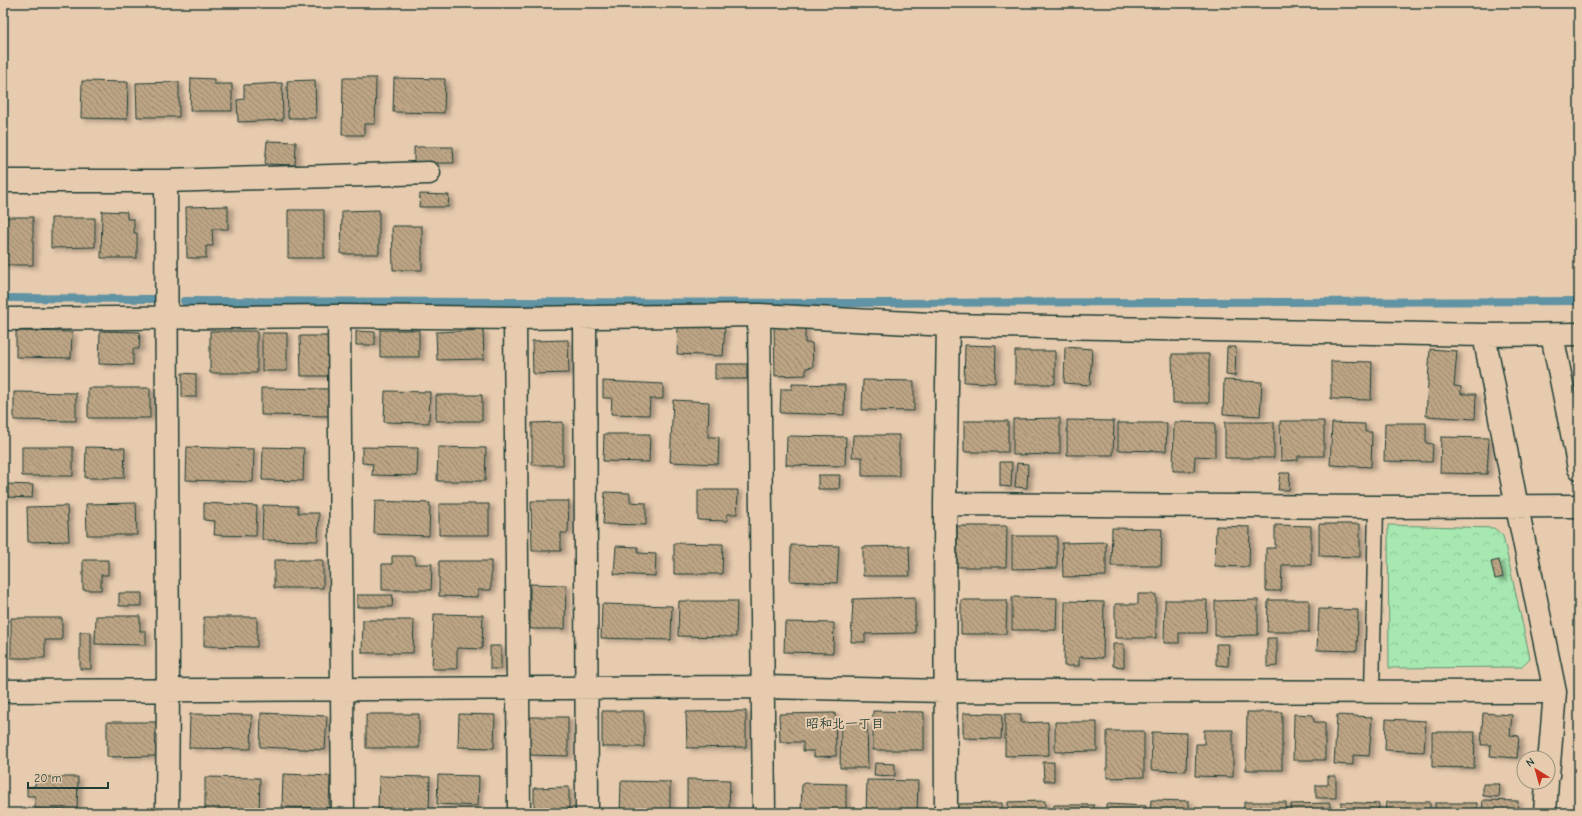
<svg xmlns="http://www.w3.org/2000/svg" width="1582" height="816" viewBox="0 0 1582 816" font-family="'Comic Neue','Klee One',sans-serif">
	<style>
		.forest { fill: url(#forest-crowns); stroke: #639272 }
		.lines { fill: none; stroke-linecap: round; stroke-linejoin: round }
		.stream { stroke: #6093a3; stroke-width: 8 }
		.building { fill: url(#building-back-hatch); stroke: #1f3d34; filter: url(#shadow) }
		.lane-casing { stroke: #1f3d34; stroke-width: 17 }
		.street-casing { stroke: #1f3d34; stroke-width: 25 }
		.lane { stroke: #e7cbae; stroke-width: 14 }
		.street { stroke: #e7cbae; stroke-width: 22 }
		.labels { text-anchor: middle; stroke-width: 4; stroke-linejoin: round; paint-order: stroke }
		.neighbourhood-label { font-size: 13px; font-weight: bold; fill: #1f3d34; stroke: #e7cbae }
	</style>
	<defs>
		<pattern id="forest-crowns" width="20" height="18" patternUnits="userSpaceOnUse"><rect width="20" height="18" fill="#a7e8b1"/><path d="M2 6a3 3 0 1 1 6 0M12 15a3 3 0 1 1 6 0" fill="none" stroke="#8fc899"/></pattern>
		<pattern id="building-back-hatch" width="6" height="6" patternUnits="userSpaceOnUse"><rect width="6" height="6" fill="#bca484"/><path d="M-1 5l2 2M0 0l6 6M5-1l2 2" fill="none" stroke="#98876d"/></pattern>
		<filter id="shadow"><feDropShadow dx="4.5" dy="2.5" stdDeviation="2" flood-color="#0004"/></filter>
	</defs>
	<rect width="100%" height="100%" fill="#e7cbae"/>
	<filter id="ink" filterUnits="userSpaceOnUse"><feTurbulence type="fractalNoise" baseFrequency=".025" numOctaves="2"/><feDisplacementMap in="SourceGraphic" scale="8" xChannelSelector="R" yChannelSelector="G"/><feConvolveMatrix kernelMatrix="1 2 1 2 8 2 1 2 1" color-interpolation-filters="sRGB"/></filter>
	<g filter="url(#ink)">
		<path class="forest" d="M1388,525L1494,528L1503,536L1530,658L1521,667L1389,668Z"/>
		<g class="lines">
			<path class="stream" d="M3,298L153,299
				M184,301L864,303L1579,301"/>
		</g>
		<path class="building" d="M191,78L214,79V84H232V111H190Z
			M343,78H376L375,124H364V135H342Z
			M394,78L445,79L444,113L393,112Z
			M315,80L316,118H288L287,81Z
			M82,81L128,82L127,119L81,118Z
			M179,82V117H137L136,83Z
			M282,83L283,120L238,122L237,100L244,99V85Z
			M267,141L296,142L295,165L265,164Z
			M414,147H453L454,163H414Z
			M420,194L449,195L448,207H419Z
			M228,206V229H212L213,246H206V258H187L186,207Z
			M288,210H324V258H288Z
			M379,210V254H341L342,211Z
			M102,211L127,212V219H134V233H137V258H101Z
			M3,217H33V265H3Z
			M51,218H95V247L51,248Z
			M392,226H422V270H393Z
			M805,325V343H812L813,367L806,368V375L775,376L774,326Z
			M678,326L725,327L723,356L677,354Z
			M380,330H419V357H380Z
			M483,330L484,359L437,360L436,332Z
			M16,331L72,332L71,358L16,357Z
			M100,331L140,332L139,349H133V365L99,364Z
			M210,331H257V373H210Z
			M356,331L375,332V345H356Z
			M262,333H287V371H262Z
			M300,336H331V376H301Z
			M568,340L569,373L533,374L532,341Z
			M965,345L996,346L995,383L964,382Z
			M1065,347L1092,349L1090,385L1064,383Z
			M1227,347H1236L1235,376L1226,375Z
			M1577,347H1579V382H1577Z
			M1430,349L1457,351L1454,386L1461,387V394H1476L1475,419L1426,416Z
			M1015,351H1055V384H1015Z
			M1172,354H1209V403H1173Z
			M1331,361L1372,362L1371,400L1331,399Z
			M715,364H747V379H715Z
			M182,373L196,374V397H182Z
			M863,380L914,381V411L862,410Z
			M1224,380L1262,382L1260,416L1223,414Z
			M603,381L663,384V399H650L649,415L611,414L612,398H603Z
			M792,384L845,385L844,415L780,413L781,389H792Z
			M88,388H150V418H88Z
			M261,388L332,389V416L261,415Z
			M385,391L430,392L429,423L384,422Z
			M14,392L76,393V421L14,420Z
			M436,395H482V421H436Z
			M673,400L709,402L708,437H719L718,464L670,462Z
			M1060,418V454L1013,455V419Z
			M1067,420L1114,421L1113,455H1067Z
			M964,421H1008V452H964Z
			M1280,421H1324V456H1298V460L1281,461Z
			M563,422V465H532V423Z
			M1174,422L1215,423V457L1195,456L1194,471H1173Z
			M1225,422H1274V458H1225Z
			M1118,423H1167L1166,451L1118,450Z
			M1332,423L1365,424V432H1372L1371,467L1330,465Z
			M1385,423H1426V443L1433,444L1432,462L1384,461Z
			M604,434H650L649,462L603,461Z
			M853,435H899V476H862V457H852Z
			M787,436L846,437L845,466L786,465Z
			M1441,437L1489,438L1487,474L1440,473Z
			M22,447H73V476H22Z
			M86,447L125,448L124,478H85Z
			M187,447L254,449L253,482L186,480Z
			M263,447L304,448L303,481L262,480Z
			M362,447L418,448L417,476L372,475L373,464L362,463Z
			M438,447L486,448L485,481H437Z
			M1000,462H1012L1011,487L1000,486Z
			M1017,463L1028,464L1027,488L1015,487Z
			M1280,473H1290L1289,490H1278Z
			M818,475H840L839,489H818Z
			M5,484L33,485L32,498L5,497Z
			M698,490H738L737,514H727V521L698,520Z
			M605,492L630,493V502L646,503V525L603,524Z
			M375,501L430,503L429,536L374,534Z
			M531,501H569L568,533H561V551H532Z
			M136,503L137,535H87L86,504Z
			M204,503L257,506L256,536L214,535L215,521L204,520Z
			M439,504H489V535H439Z
			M263,505L298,506V513H319L318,541L262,540Z
			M67,506L69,541L28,542L27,507Z
			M1319,524H1360V557L1319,556Z
			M1275,525L1311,526V565H1282L1281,591H1266V548H1275Z
			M957,526H1007L1006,567H957Z
			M1216,526L1250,527L1249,567L1215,566Z
			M1112,528L1162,529L1161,566H1111Z
			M1012,536H1057V568L1012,569Z
			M1106,542V576L1063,577L1062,543Z
			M674,543L723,544L722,574H674Z
			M791,545L839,546L837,583L790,581Z
			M616,546L638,547V553L656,554L655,576L614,574Z
			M909,546L910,576H863V547Z
			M392,556H415V564H432L431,590H382V564H392Z
			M83,560H108V575H101V590H83Z
			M274,560H323V588H274Z
			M1499,560L1503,577L1495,579L1491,562Z
			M439,561H491V590H478V597L439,596Z
			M530,584L566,585L565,629H530Z
			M119,593H142V606H119Z
			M1138,594H1156V638H1115V604H1138Z
			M357,595H393L392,607H357Z
			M915,597V633L865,634V642H851L853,599Z
			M1012,597L1057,598L1056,630H1012Z
			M961,600H1007L1006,634H961Z
			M1165,600H1207L1206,633H1179V643H1164Z
			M1258,600V635L1215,636V601Z
			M1268,600H1309V632H1267Z
			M679,601H737L736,637L678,636Z
			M1065,601L1104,602L1103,658L1079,657V666H1064Z
			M602,604L672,606L671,640L601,638Z
			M1319,609L1358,610L1357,651L1317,650Z
			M434,614L483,615L482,649L457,648V669H432Z
			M96,616H140V631H146V645L95,644Z
			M204,617H257V647L204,646Z
			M11,618H62V640H45V658H11Z
			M363,620H414L413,653H362Z
			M785,622L834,623L833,653L784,652Z
			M80,632H91V669H80Z
			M1267,638H1277V666L1267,667Z
			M1113,644H1124V667L1113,666Z
			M1216,644H1229L1228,666L1216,665Z
			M490,646H501V669H490Z
			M602,711H644V747H602Z
			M746,711V747L687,748L686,712Z
			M873,711L924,712V750H873Z
			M1247,712H1282V770H1246Z
			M261,713L327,716L325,750L260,747Z
			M835,713L836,756L814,757V751H803V742H780L779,714Z
			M963,713L1002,714L1001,739L963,738Z
			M1483,713L1512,715L1510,735L1519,736L1517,758L1490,756L1491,745H1481Z
			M190,714L252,715L251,749L189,748Z
			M366,714H419V748H366Z
			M459,714L495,715L494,748L458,747Z
			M1005,714H1021V723L1048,722L1049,755L1005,756Z
			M1294,714L1313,715L1314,722H1325V760H1293Z
			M1337,715L1372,717L1369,756L1353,755V765L1334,764Z
			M530,717H568V756L529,755Z
			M1386,719L1426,721L1424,752L1385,750Z
			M107,722H157V756L107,757Z
			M1055,722H1097V751L1055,752Z
			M867,723L868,768H840L841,724Z
			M1204,730H1233V777L1195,776L1196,744H1204Z
			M1107,731H1144V777L1107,778Z
			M1152,732L1187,733L1186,771L1151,770Z
			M1432,732H1475L1474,768L1432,767Z
			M1043,762H1054V781H1044Z
			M875,763L895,764V776L874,775Z
			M283,774L330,776L329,808L282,807Z
			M438,775L479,776L478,806L437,804Z
			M379,776L430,777L429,810L378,809Z
			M1328,776H1336V798H1316V785H1328Z
			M36,777H78L77,810L35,809V796H27V787L35,786Z
			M205,777L260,778L259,813L205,812Z
			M687,779L730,780L729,810L687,809Z
			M867,780L918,781L917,813H866Z
			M621,781L670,782V813H620Z
			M802,783L846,784V813L801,812Z
			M1483,784H1500L1499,797L1483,796Z
			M569,787V813H534V788Z
			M1151,800L1189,801V813H1150Z
			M1483,800L1518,801L1517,813H1482Z
			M1045,801V813H1008V802Z
			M1244,802H1286V813H1244Z
			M1341,802L1379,804L1378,813H1341Z
			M1386,802H1430V813H1387Z
			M1002,803V813H957V804Z
			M1330,803V813H1291V804Z
			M1435,803H1477V813H1435Z
			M1106,804L1146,806V813H1106Z
			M1054,805H1094V813H1054Z"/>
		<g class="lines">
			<g class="lane-casing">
				<path id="lane" d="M1372,692L1376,507"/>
			</g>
			<g class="street-casing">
				<path id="street" d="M3,181H166L429,173
					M166,181L168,690L167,813
					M759,315L764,813
					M339,316L343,813
					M585,317L587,813
					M515,318L519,813
					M3,319L339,316L515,318L759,315L948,325L1484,335L1579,334
					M1484,335L1517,507L1555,692L1548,776
					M1552,335L1579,468
					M945,504L1376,507L1579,506
					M3,691L764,687L945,691L1555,692
					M946,813L945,504L948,325
					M1545,813L1547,782"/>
			</g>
			<use href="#lane" class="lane"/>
			<use href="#street" class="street"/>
		</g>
	</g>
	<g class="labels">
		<g class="neighbourhood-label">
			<text x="845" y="728">昭和北一丁目</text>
		</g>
	</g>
	<rect width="1582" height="816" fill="none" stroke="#e7cbae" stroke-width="16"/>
	<rect x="8" y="8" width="1566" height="800" fill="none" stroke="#1f3d34" stroke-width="1.5" filter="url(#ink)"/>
	<g transform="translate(1536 770) rotate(323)"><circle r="19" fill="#e7cbae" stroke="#97927d"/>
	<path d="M0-3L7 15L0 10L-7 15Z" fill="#c8321e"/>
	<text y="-6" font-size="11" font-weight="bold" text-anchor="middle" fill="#1f3d34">N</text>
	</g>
	<path d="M28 782v6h80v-6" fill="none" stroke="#1f3d34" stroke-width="2"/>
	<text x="34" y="782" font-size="12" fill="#1f3d34" stroke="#e7cbae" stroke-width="3" paint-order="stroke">20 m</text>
</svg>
